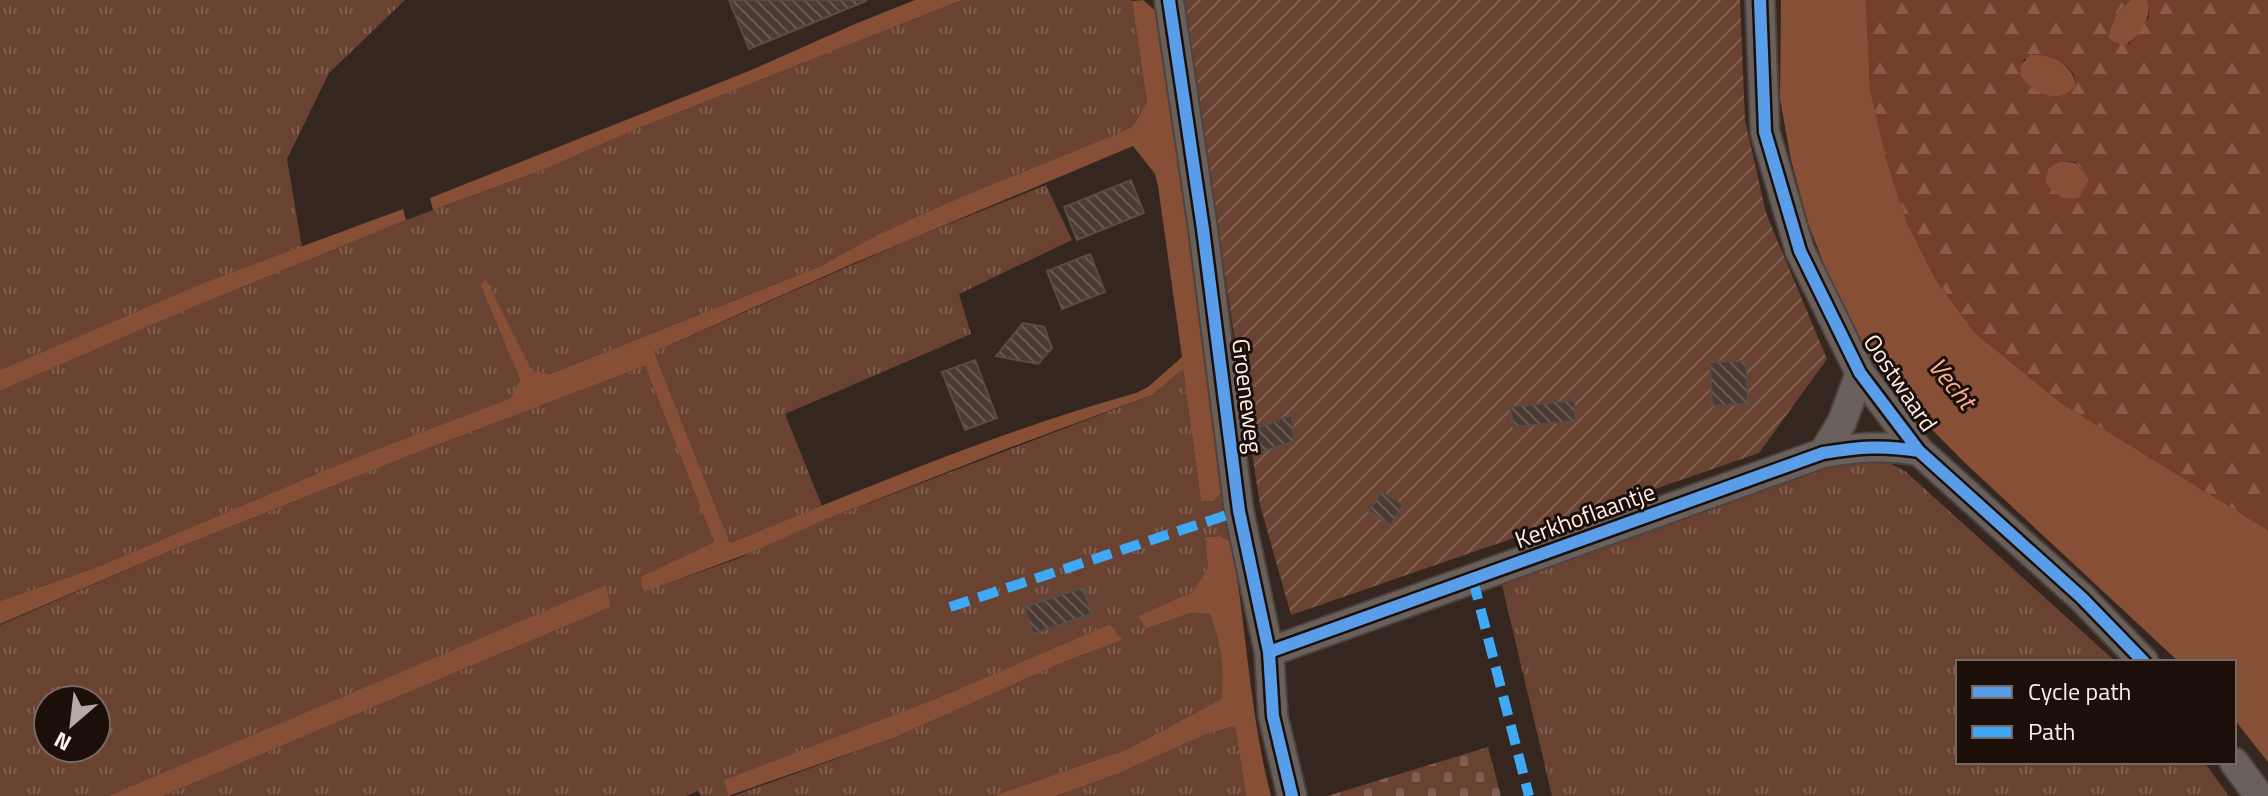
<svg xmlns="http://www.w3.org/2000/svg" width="2268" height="796" viewBox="0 0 2268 796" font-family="'Titillium Web',sans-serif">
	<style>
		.grass { fill: url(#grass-tufts); fill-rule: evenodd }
		.forest { fill: url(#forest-firs); fill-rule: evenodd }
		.cemetery { fill: url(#cemetery-stones) }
		.garden { fill: url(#garden-furrows) }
		.water { fill: #884f37; fill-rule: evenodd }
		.building { fill: url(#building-back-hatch); stroke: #594c47; stroke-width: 2 }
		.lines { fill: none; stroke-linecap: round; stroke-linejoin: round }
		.minor-casing { stroke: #4f433e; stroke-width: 32 }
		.minor { stroke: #695f5b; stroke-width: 28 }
		.quiet { stroke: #3fa9f5; stroke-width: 10; stroke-dasharray: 20 10; stroke-linecap: butt }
		.cycleway-casing { stroke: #1c0f0a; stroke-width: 17 }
		.cycleway { stroke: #5a9eea; stroke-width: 12 }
		.labels { text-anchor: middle; stroke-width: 6; stroke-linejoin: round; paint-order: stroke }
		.street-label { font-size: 24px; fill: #feefe9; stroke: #1c0f0a }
		.water-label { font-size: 26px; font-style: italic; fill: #f9b091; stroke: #1c0f0a }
	</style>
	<defs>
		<pattern id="grass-tufts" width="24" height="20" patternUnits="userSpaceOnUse" patternTransform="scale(2)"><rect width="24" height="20" fill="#694231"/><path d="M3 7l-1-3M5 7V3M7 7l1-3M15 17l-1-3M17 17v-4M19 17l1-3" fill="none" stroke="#805e4f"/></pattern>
		<pattern id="forest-firs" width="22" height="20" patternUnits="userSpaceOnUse" patternTransform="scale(2)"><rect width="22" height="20" fill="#743f29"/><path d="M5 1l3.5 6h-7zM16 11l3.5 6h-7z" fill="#895b48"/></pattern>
		<pattern id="cemetery-stones" width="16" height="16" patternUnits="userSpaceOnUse" patternTransform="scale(2)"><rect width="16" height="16" fill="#694231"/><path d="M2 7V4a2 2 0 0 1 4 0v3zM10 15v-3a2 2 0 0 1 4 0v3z" fill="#805e4f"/></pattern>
		<pattern id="garden-furrows" width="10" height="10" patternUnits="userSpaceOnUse" patternTransform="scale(2)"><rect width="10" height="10" fill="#694231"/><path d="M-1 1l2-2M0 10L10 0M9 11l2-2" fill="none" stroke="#805e4f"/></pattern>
		<pattern id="building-back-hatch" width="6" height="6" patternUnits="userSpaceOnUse" patternTransform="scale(2)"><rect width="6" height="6" fill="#4c3b34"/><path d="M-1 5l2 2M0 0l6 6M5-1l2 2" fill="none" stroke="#675851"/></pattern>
	</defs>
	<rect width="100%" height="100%" fill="#352620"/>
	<path class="grass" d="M0,0H405L329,73L287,159L302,247L203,283L0,370Z
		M962,0H1132L1147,103L1132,127C1028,172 918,208 821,266L550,374L532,370L486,281L480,284L520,380L512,398L359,456L95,568L0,601V391L191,308L406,220L545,169L639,128Z
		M1046,185L1072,240L959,294L971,334L785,414L822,506L730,543L654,352L916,237Z
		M645,366L714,542L640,577L645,591L737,559L827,519L1152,395L1183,369L1201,501H1214L1222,492L1231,542L1220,536L1205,537L1208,568L1192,592L1138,616L1146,629L1190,613H1210C1220,642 1225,668 1221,699L1128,749L993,796H733L891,739L1066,661L1121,640L1110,624L935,699L725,780L728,796H701L698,791L686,796H163L611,607L605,586L108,796H0V625L182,546L426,449ZM48,700H96V748H48Z
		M1868,459L1883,460L1905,471L2116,662H1958V762H2204L2229,796H1552L1501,581L1823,466Z
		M1235,726L1246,796H1056L1117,774L1207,734Z"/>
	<path class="forest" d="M1866,0H2131C2117,9 2112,22 2108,38L2129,44L2149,17L2147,0H2268V530L2061,403L1975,333L1936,280L1907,223L1886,159L1870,88ZM2024,59L2068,67L2074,75L2076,85L2020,74ZM2061,161L2076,162L2089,180L2045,183L2048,168Z"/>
	<path class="cemetery" d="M1488,747L1501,796H1327Z"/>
	<path class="garden" d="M1183,0H1740L1745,120L1766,213L1827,359L1759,453L1291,615L1260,505Z"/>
	<path class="water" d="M915,0H962L639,128L545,169L433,210L430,198L749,71L855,24Z
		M1143,0L1159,14L1222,478V492L1214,501H1201L1183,369L1152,395L1011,447L827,519L755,551L644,592L640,577L714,542L645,366L426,449L182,546L0,624V601L95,568L359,456L511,398L520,380L480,284L486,280L532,370L550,374L821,266C918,208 1028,172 1132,127L1147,103L1132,1ZM1133,146L1155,174L1158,186L1182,357L1148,387L1136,393C996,432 864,489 730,543L654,352L852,264Z
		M1781,0H1866L1870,88L1886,159L1907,223L1936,280L1975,333L2061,403L2268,530V762L2234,719V662H2179L1964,462L1898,395L1850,332L1808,223L1791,160L1780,99Z
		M2131,0H2147C2153,18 2139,38 2123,46L2108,38C2112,21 2117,10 2131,0Z
		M2030,55C2051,54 2072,63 2076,85C2060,106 2031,94 2020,74L2021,65Z
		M2061,161L2076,163L2089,179L2079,198C2062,201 2055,195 2045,182L2048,168Z
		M403,209L406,220L191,308L0,391V370L203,283Z
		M1220,536L1231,542C1247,626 1249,713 1271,796H1246L1235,726L1207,734L1117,774L1056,796H993L1128,749L1221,699C1225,668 1220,643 1210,613H1190L1146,629L1138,616L1192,592L1208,568L1205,537Z
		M606,585L611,607L163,796H108Z
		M1110,624L1122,640L1066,661L891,739L728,796L724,780L935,699Z"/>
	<path class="building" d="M729,0H866V1L749,49Z
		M1131,180L1144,213L1077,240L1064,207Z
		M1090,254L1105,292L1062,309L1047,271Z
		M1023,323L1044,327L1052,348L1038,364L996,356Z
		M975,360L997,418L965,430L942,372Z
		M1746,361L1748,404L1712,406L1710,362Z
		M1574,400L1576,421L1513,427L1510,407Z
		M1292,415L1294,441L1260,453L1251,430Z
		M1381,491L1403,505L1391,525L1369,511Z
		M1083,587L1092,614L1033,634L1024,607Z"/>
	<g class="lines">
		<g class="minor-casing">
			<path id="minor" d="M1169,0L1203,229L1239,511L1269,652L1273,716L1292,796
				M1760,0L1765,132L1800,251L1860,373L1919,451L2082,598L2144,662
				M1823,453L1842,422L1860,373
				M1269,652L1823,453C1859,447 1883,445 1919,451
				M2234,762L2259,796"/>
		</g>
		<use href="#minor" class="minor"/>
		<path class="quiet" d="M1473,580L1529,796
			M950,607L1239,511"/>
		<g class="cycleway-casing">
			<path id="cycleway" d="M1169,0L1203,229L1239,511L1269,652L1273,716L1292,796
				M1760,0L1765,132L1800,251L1860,373L1919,451L2082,598L2144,662
				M1269,652L1823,453C1859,447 1883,445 1919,451"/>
		</g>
		<use href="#cycleway" class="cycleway"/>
	</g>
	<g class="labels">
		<g class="street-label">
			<text transform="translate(1900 383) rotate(56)" y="8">Oostwaard</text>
			<text transform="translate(1247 396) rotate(83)" y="8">Groeneweg</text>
			<text transform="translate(1585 516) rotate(-20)" y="8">Kerkhoflaantje</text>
		</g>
		<g class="water-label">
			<text transform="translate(1952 383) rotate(51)" y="9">Vecht</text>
		</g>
	</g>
	<rect x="1956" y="660" width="280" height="104" fill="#1c0f0a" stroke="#766963" stroke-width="2"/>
	<rect x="1972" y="686" width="40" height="12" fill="#5a9eea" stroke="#766963" stroke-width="2"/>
	<text x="2028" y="700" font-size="24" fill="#feefe9">Cycle path</text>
	<rect x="1972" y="726" width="40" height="12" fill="#3fa9f5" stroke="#766963" stroke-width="2"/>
	<text x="2028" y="740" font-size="24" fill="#feefe9">Path</text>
	<g transform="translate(72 724) rotate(208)"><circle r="38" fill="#1c0f0a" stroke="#766963" stroke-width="2"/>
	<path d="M0-6L14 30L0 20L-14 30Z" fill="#b8a9a3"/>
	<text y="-12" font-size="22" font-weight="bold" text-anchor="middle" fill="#feefe9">N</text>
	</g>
</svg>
